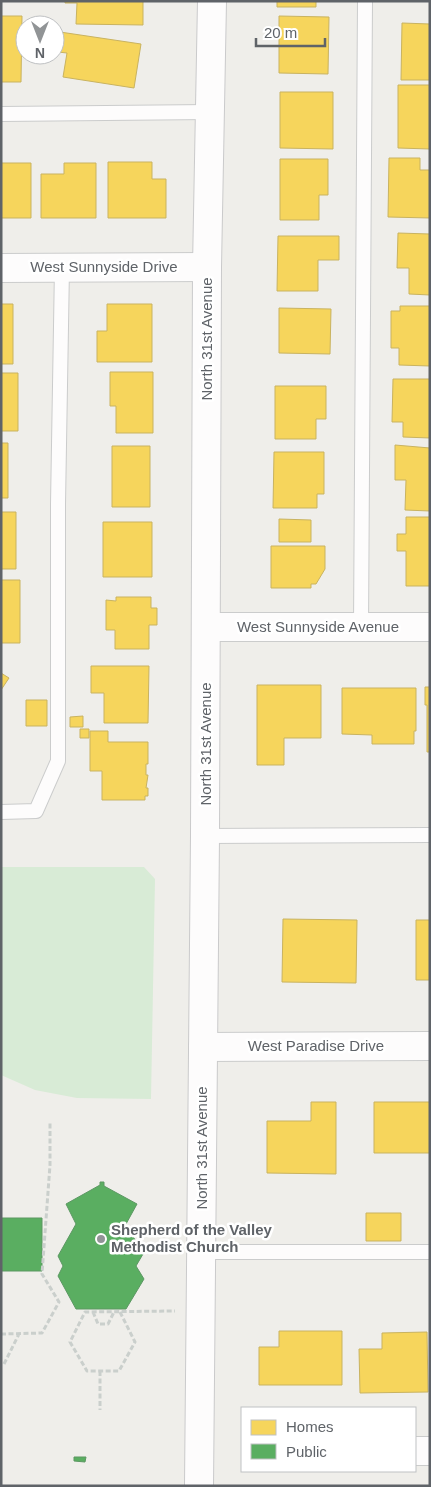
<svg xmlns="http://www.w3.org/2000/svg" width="431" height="1487" viewBox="0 0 431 1487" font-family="Helvetica,sans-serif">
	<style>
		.green { fill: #d8ebd6 }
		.homes { fill: #f6d55c; stroke: #c9b360 }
		.public { fill: #5aae61; stroke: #5c9863 }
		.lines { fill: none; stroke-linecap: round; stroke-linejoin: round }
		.lane-casing { stroke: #cbcccc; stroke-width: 16 }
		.street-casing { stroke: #cbcccc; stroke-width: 30 }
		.secondary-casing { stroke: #cacacb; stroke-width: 30 }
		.path { stroke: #cacfcc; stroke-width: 3; stroke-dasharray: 5 2.5; stroke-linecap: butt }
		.lane { stroke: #fdfcfc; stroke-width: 14 }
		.street { stroke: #fdfcfc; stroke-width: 28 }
		.secondary { stroke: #fdfcfc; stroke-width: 28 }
		.poi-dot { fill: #919496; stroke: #fff; stroke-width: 2 }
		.labels { text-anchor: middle; stroke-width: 5; stroke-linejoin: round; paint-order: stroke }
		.street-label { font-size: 15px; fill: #5f6368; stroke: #fff }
		.poi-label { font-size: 15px; font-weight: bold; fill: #5f6368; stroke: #fff; text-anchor: start }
	</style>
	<rect width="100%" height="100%" fill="#efeeea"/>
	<path class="green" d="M1,867H144L155,879L151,1099L77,1098L35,1090L1,1075Z"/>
	<path class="homes" d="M65,1H143V25L76,24L77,3H65Z
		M277,1H316V7H277Z
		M1,16H22L21,82H1Z
		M279,16L329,17L328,74L279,73Z
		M402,23L430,24V80H401Z
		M60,32L141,44L134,88L63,77L67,53L58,52Z
		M398,85H430V149L398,148Z
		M280,92H333V149L280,148Z
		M389,158H420V170H430V218L388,217Z
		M280,159H328V195H319V220H280Z
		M108,162H152V179H166V218H108Z
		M1,163H31V218H1Z
		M64,163H96V218H41V174H64Z
		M398,233L430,234V295L409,294V268H397Z
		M278,236H339V260H318V291H277Z
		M1,304H13V364H1Z
		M107,304H152V362H97V331H107Z
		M400,306H430V366L399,365V348H391V311H400Z
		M279,308L331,309L330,354L279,353Z
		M110,372H153V433H116V406H110Z
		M1,373H18V431H1Z
		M393,379H430V438L403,437V422H392Z
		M275,386H326V419H316V439H275Z
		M1,443H8V498H1Z
		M395,445L430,448V511L405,510L406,480H395Z
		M112,446H150V507H112Z
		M274,452H324V494H317V508H273Z
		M1,512H16V569H1Z
		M406,517H430V586H406V551H397V534H406Z
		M279,519L311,520V542H279Z
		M103,522H152V577H103Z
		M271,546H325V569L316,584H311V588H271Z
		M1,580H20V643H1Z
		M116,597H151V608H157V625H149V649H115V630H106V600L116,601Z
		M91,666H149L148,723H104V693H91Z
		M1,673L9,678L1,690Z
		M257,685H321V738H284V765H257Z
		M425,687H430V752H427V705H425Z
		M342,688H416V731H414V744H372V735L342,734Z
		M26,700H47V726H26Z
		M83,716V727H70V717Z
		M80,729H89V738H80Z
		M90,731H108V742H148V764H146V775H148L146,788H148V796H145V800H102V771H90Z
		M283,919L357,920L356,983L282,982Z
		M416,920H430V980H416Z
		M311,1102H336V1174L267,1173V1121H311Z
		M374,1102H430V1153H374Z
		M366,1213H401V1241H366Z
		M279,1331H342V1385H259V1347H279Z
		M427,1332L428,1392L360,1393L359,1349H382V1333Z"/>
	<path class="public" d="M100,1182H104V1186L137,1204L126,1224L143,1254L136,1266L144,1279L126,1309H76L58,1276L63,1266L58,1256L76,1224L66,1204L100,1185Z
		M1,1218H42V1271H1Z
		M74,1457H86L85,1462L74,1461Z"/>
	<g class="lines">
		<g class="lane-casing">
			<path id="lane" d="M1,114L210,112
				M361,627L365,1
				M1,812L36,811L58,761V504L62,267
				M205,836L430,835
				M202,1252H430"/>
		</g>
		<g class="street-casing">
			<path id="street" d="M1,268L207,267
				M206,627H430
				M203,1047L430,1046
				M415,1451H430"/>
		</g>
		<g class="secondary-casing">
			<path id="secondary" d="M199,1486L205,836L207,267L212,1"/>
		</g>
		<path class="path" d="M93,1312L98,1324H108L114,1312
			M120,1312L135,1342L119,1371H87L70,1342L85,1312L175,1311
			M1,1334L42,1333L59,1302L42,1274L50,1165V1121
			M4,1364L19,1334
			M100,1371V1410"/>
		<use href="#lane" class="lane"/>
		<use href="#street" class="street"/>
		<use href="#secondary" class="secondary"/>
	</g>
	<circle class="poi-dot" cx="101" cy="1239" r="5"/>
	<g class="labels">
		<g class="street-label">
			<text x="104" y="272">West Sunnyside Drive</text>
			<text transform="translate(207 339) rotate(-90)" y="5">North 31st Avenue</text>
			<text x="318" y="632">West Sunnyside Avenue</text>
			<text transform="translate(206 744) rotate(-90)" y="5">North 31st Avenue</text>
			<text x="316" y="1051">West Paradise Drive</text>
			<text transform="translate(202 1148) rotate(-90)" y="5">North 31st Avenue</text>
		</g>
		<g class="poi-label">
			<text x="111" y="1235">Shepherd of the Valley<tspan x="111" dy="17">Methodist Church</tspan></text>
		</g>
	</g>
	<rect width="431" height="1487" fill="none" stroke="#5f6368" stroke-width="5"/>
	<rect x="241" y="1407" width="175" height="65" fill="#ffffff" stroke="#bfc1c3"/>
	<rect x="251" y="1420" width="25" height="15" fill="#f6d55c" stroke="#bfc1c3"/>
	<text x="286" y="1432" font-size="15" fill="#5f6368">Homes</text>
	<rect x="251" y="1444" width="25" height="15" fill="#5aae61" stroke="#bfc1c3"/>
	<text x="286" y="1457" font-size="15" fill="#5f6368">Public</text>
	<g transform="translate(40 40) rotate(180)"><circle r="24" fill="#ffffff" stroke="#bfc1c3"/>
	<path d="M0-4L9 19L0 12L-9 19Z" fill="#919496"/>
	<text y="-8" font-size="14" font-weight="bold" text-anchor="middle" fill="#5f6368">N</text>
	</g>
	<path d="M256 38v8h69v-8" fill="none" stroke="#5f6368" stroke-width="2.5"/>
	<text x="264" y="38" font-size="15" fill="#5f6368" stroke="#ffffff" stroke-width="4" paint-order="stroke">20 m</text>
</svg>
